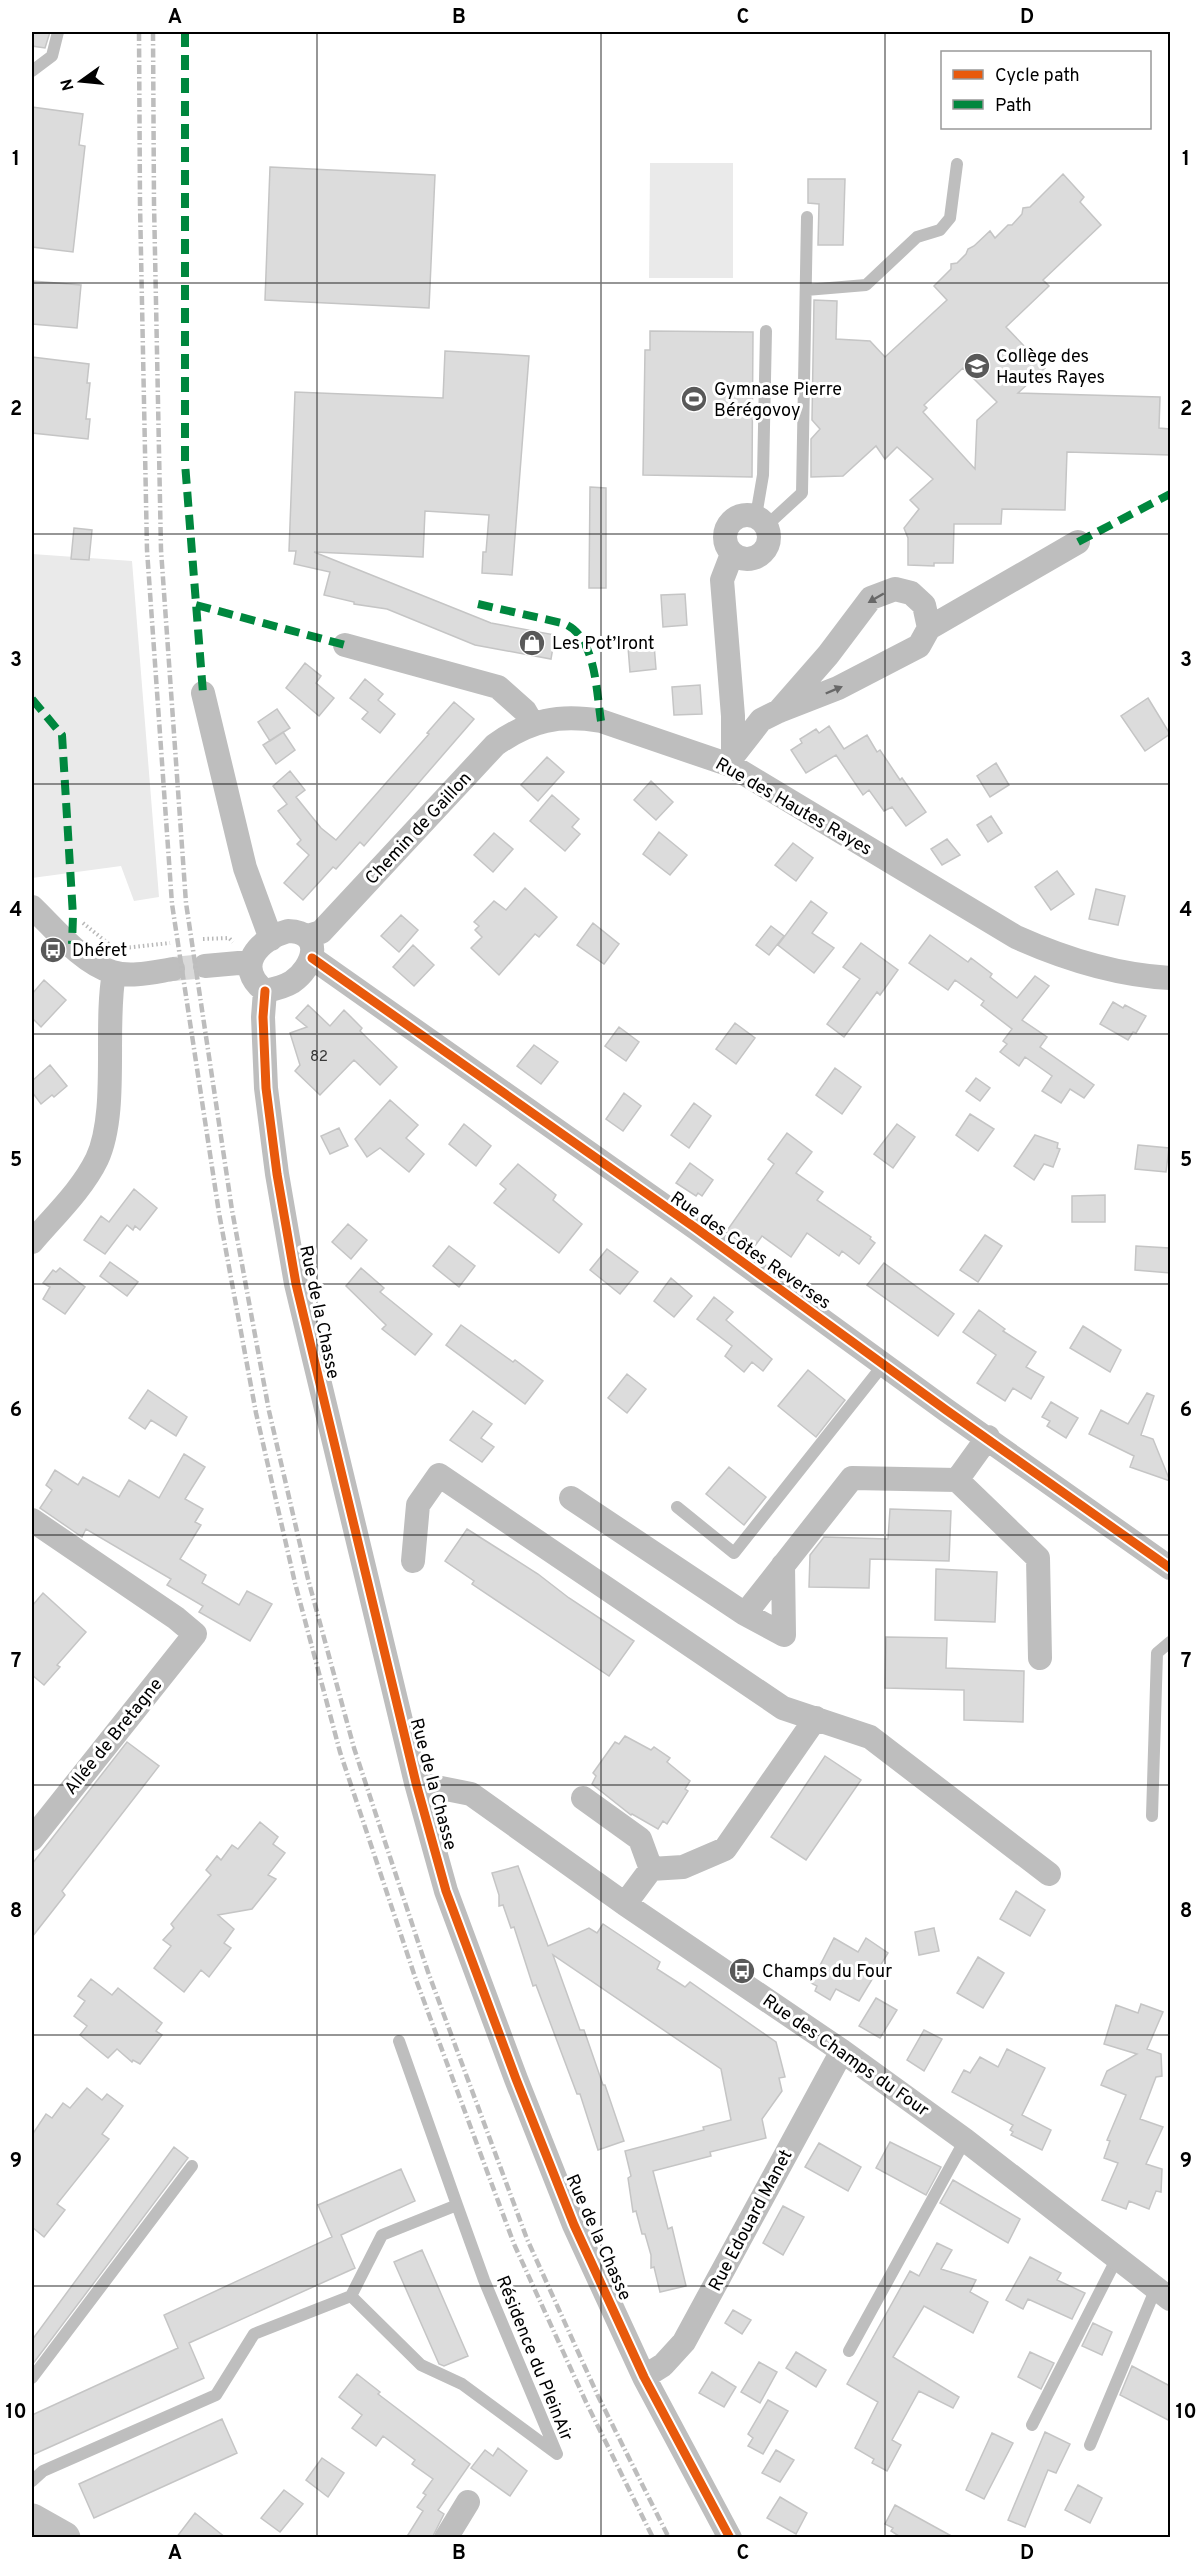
<svg xmlns="http://www.w3.org/2000/svg" width="1202" height="2569" viewBox="0 0 1202 2569" font-family="Overpass,sans-serif">
	<style>
		.green { fill: #eaeaea }
		.building { fill: #dcdcdc; stroke: #c5c5c5; stroke-width: 1.5; fill-rule: evenodd }
		.lines { fill: none; stroke-linecap: round; stroke-linejoin: round }
		.street-tunnel { stroke: #d9d9d9; stroke-width: 24; stroke-dasharray: 24 12; stroke-linecap: butt }
		.path { stroke: #b8b8b8; stroke-width: 4; stroke-dasharray: 1.5 3; stroke-linecap: butt }
		.lane { stroke: #bebebe; stroke-width: 12 }
		.street { stroke: #bebebe; stroke-width: 24 }
		.secondary { stroke: #c1c1c1; stroke-width: 33 }
		.rail { stroke: #bdbdbd; stroke-width: 4.5; stroke-dasharray: 9 3 1.5 3; stroke-linecap: butt }
		.quiet { stroke: #00873e; stroke-width: 8; stroke-dasharray: 15 8; stroke-linecap: butt }
		.cycleway-casing { stroke: #fff; stroke-width: 13 }
		.cycleway { stroke: #e8590c; stroke-width: 9 }
		.oneway { fill: #686868 }
		.grid { fill: none; stroke: #000; stroke-width: 1.5; stroke-opacity: 0.55 }
		.labels { text-anchor: middle; stroke-width: 6; stroke-linejoin: round; paint-order: stroke }
		.number-label { font-size: 15px; fill: #373737 }
		.poi-label { font-size: 18px; fill: #000; stroke: #fff; text-anchor: start }
		.street-label { font-size: 18px; fill: #000; stroke: #fff }
		.neatline { fill: none; stroke: #000; stroke-width: 2 }
		.grid-label { font-size: 20px; text-anchor: middle; font-weight: bold; fill: #000 }
	</style>
	<rect width="100%" height="100%" fill="#fff"/>
	<path class="green" d="M650,163H733V278H649Z
		M32,554L132,561L159,897L134,901L121,866L32,878Z"/>
	<path class="building" d="M32,32H50L45,48L32,46Z
		M32,107L83,114L79,145L85,146L73,252L32,247Z
		M270,167L435,175L429,308L265,300Z
		M1063,174L1084,197L1080,202L1101,225L1043,280L1049,286L1006,327L1045,368L1018,393L1160,397L1159,428L1170,429V455L1067,452L1065,510L1002,509L1001,524H954L953,563H934V566L908,565V538L904,528L919,509L910,500L933,479L897,447L885,459L876,446L843,476L811,477V439L820,429L812,420L814,300L837,301L836,339L870,341L885,357L947,300L934,286L951,269V264L957,263L966,254L968,249L974,246L990,231L995,238L1008,225H1012L1022,214L1023,208L1030,207ZM963,368L997,402L977,420L975,469L923,412L927,408L924,405Z
		M808,179H845L843,245H818L819,204L808,203Z
		M32,281L81,285L77,328L32,324Z
		M650,331L753,332L752,477L643,475L645,350H650Z
		M445,351L529,356L512,575L482,573L483,552H486L489,515L425,511L423,557L314,552L491,623L555,635L551,659L475,645L387,609L354,604V602L324,595L330,572L294,564L296,551H289L295,392L443,398Z
		M32,357L89,364L87,383H90L86,419H90L88,439L32,433Z
		M590,487L606,488V588H589Z
		M74,528L92,530L89,560L71,559Z
		M685,594L687,625L663,627L661,595Z
		M654,644L656,669L630,672L628,647Z
		M305,663L321,676L316,683L334,698L319,716L286,688Z
		M365,679L383,694L378,700L395,714L380,733L362,719L368,712L350,698Z
		M700,685L702,714L674,715L672,687Z
		M1148,698L1170,734L1145,751L1121,716Z
		M454,702L474,719L364,846L360,842L336,869L333,867L303,900L284,883L309,855L297,844L301,840L278,811L287,804L273,786L290,771L305,790L296,797L321,828L336,840L429,734L427,733Z
		M277,709L290,728L270,741L258,722Z
		M829,726L844,749L867,735L877,752L880,750L900,780L902,778L926,812L906,826L892,807L884,811L869,790L863,795L836,755L806,773L791,750L802,743L800,739L816,729L819,733Z
		M283,732L295,750L276,764L263,745Z
		M547,757L564,772L538,801L521,785Z
		M996,763L1009,785L990,797L977,776Z
		M651,781L673,802L656,820L634,800Z
		M552,795L579,819L572,827L580,834L565,851L530,821Z
		M991,816L1002,833L988,842L977,825Z
		M659,832L687,855L670,875L643,854Z
		M494,833L513,849L493,872L474,855Z
		M947,839L960,855L942,865L931,849Z
		M793,843L813,858L796,881L775,865Z
		M1057,871L1074,894L1051,910L1035,887Z
		M525,888L557,917L539,937L535,934L499,975L471,948L482,937L475,930L479,926L474,922L494,901L506,910Z
		M1096,889L1125,896L1118,925L1089,919Z
		M811,901L827,913L812,933L834,948L814,973L778,945Z
		M401,915L418,930L399,952L381,936Z
		M593,923L619,944L604,964L577,945Z
		M771,926L784,936L769,955L756,945Z
		M930,935L968,962L971,958L992,974L990,977L1017,998L1035,976L1049,986L1022,1020L1047,1037L1040,1047L1094,1085L1084,1098L1070,1089L1061,1103L1042,1091L1052,1076L1025,1057L1019,1066L1000,1052L1007,1044L1003,1041L1012,1029L981,1005L984,1001L955,980L948,990L909,963Z
		M861,943L898,970L880,995L877,992L844,1037L827,1024L860,979L843,967Z
		M413,945L434,965L414,986L393,967Z
		M44,980L66,1000L41,1027L32,1018V994Z
		M1113,1002L1123,1008L1125,1005L1146,1016L1136,1033L1133,1032L1128,1040L1100,1024Z
		M308,1005L330,1026L344,1010L362,1028L360,1031L397,1067L380,1085L354,1060L320,1095L295,1071L300,1065L290,1033L307,1027L296,1018Z
		M735,1023L755,1038L736,1064L716,1049Z
		M619,1027L639,1042L626,1061L605,1046Z
		M534,1045L558,1062L541,1084L517,1066Z
		M50,1065L67,1086L54,1097L52,1095L41,1104L32,1092V1081Z
		M835,1068L861,1087L842,1114L816,1095Z
		M976,1078L990,1088L980,1101L966,1091Z
		M624,1093L641,1106L623,1131L606,1119Z
		M390,1100L418,1125L406,1138L424,1154L409,1172L380,1148L367,1157L355,1139Z
		M694,1103L711,1116L689,1148L671,1135Z
		M970,1114L994,1129L978,1151L956,1135Z
		M464,1124L491,1146L476,1166L449,1144Z
		M897,1124L915,1137L893,1168L874,1154Z
		M339,1128L348,1146L330,1154L321,1136Z
		M787,1133L812,1152L796,1173L823,1192L817,1200L871,1237L870,1239L875,1243L859,1264L842,1251L839,1256L807,1233L791,1257L762,1236L752,1250L726,1232L774,1164L768,1159Z
		M1035,1135L1058,1143L1057,1148L1060,1149L1053,1167L1044,1164L1034,1180L1014,1166Z
		M1138,1145L1169,1148L1166,1172L1135,1169Z
		M690,1163L713,1180L702,1196L698,1193L696,1196L676,1183Z
		M518,1164L556,1195L553,1200L582,1224L559,1253L494,1203L506,1189L500,1184Z
		M134,1189L157,1208L140,1230L135,1226L133,1230L127,1225L105,1254L84,1240L101,1216L109,1222Z
		M1105,1195V1222H1072V1196Z
		M348,1224L367,1240L351,1259L332,1242Z
		M985,1235L1002,1246L978,1282L960,1270Z
		M449,1246L475,1266L459,1287L433,1266Z
		M1136,1246L1169,1248L1170,1273L1135,1270Z
		M607,1249L638,1272L620,1294L590,1270Z
		M110,1262L138,1282L127,1296L100,1276Z
		M884,1263L954,1314L938,1336L867,1285Z
		M60,1268L85,1287L65,1314L43,1299L50,1287L43,1283L53,1270L56,1272Z
		M361,1268L384,1288L380,1292L432,1334L415,1355L382,1329L386,1325L346,1286Z
		M671,1278L692,1296L674,1317L654,1301Z
		M714,1297L733,1312L726,1320L772,1359L763,1371L752,1362L744,1372L725,1356L732,1346L697,1319Z
		M979,1310L1005,1329L1003,1331L1036,1352L1026,1367L1044,1377L1031,1399L1013,1388L1005,1401L977,1383L996,1355L963,1332Z
		M461,1325L513,1362L515,1360L543,1381L525,1404L446,1345Z
		M1083,1326L1121,1350L1110,1372L1070,1348Z
		M808,1370L845,1400L816,1437L778,1406Z
		M627,1374L646,1389L627,1413L608,1398Z
		M148,1390L187,1417L176,1436L151,1420L145,1429L129,1418Z
		M1147,1393L1154,1396L1141,1435L1153,1439L1170,1481L1130,1467L1134,1456L1089,1434L1101,1410L1128,1424Z
		M1051,1402L1078,1418L1066,1438L1047,1426L1050,1421L1042,1417Z
		M473,1411L492,1424L481,1438L494,1447L482,1462L450,1440Z
		M184,1454L205,1467L185,1499L203,1509L195,1522L201,1525L180,1559L206,1575L202,1583L239,1605L247,1591L272,1604L250,1641L199,1612L203,1606L167,1585L171,1579L86,1529L82,1537L40,1508L52,1490L46,1485L55,1470L78,1485L83,1477L119,1497L129,1480L159,1498Z
		M729,1467L766,1497L744,1525L706,1494Z
		M890,1509L951,1511L949,1561L870,1559L869,1588L809,1587L810,1555L824,1537L888,1539Z
		M467,1529L538,1574L569,1598L634,1641L609,1676L472,1584L474,1581L445,1561Z
		M936,1569L997,1572L995,1622L935,1620Z
		M43,1593L86,1632L57,1665L60,1667L44,1685L32,1675V1606Z
		M886,1637L947,1638L946,1668L1024,1671L1023,1722L964,1720V1690L885,1688Z
		M625,1736L651,1750L654,1747L670,1758L667,1762L690,1781L685,1789L688,1791L667,1824L663,1821L658,1829L632,1814L631,1815L592,1784L596,1776L593,1773L615,1742L619,1744Z
		M127,1742L159,1766L62,1891L65,1895L32,1937V1864Z
		M825,1756L861,1780L806,1860L771,1837Z
		M260,1822L278,1837L273,1844L285,1853L268,1875L276,1879L252,1909L218,1915L234,1929L224,1943L231,1948L209,1977L201,1970L184,1992L154,1968L171,1946L163,1940L174,1928L171,1924L211,1875L206,1870L217,1856L221,1860L232,1845L238,1849Z
		M518,1866L548,1946L589,1928L597,1933L603,1924L660,1962L657,1969L685,1987L690,1982L776,2042L785,2077L779,2078L782,2091L762,2119L766,2138L710,2152L711,2156L653,2171L668,2229L672,2227L686,2286L660,2292L654,2267L651,2268V2255L645,2234H642L636,2211L633,2212L628,2178L631,2176L625,2151L704,2130L703,2127L731,2120L721,2069L553,1955L580,2030H584L603,2085H605L624,2141L598,2150L580,2094H577L536,1985L533,1986L514,1927L511,1928L503,1905L499,1906V1895L492,1873Z
		M1016,1891L1045,1910L1030,1936L1000,1919Z
		M934,1928L939,1951L919,1955L915,1932Z
		M834,1938L858,1952L866,1938L888,1953L859,2001L836,1989L830,2000L815,1991L817,1986L811,1983Z
		M978,1957L1004,1973L983,2008L957,1993Z
		M91,1979L112,1995L118,1988L162,2023L156,2031L162,2035L140,2064L133,2060L132,2062L117,2049L108,2058L80,2035L87,2026L74,2016L85,2001L78,1996Z
		M876,1998L897,2010L880,2038L859,2026Z
		M1141,2004L1163,2012L1147,2049L1161,2054L1162,2076L1156,2077L1140,2119L1163,2127L1146,2164L1162,2169L1161,2192L1156,2191L1149,2209L1129,2201L1126,2209L1102,2200L1118,2163L1104,2158L1110,2141L1107,2140L1126,2095L1101,2085L1107,2071L1137,2054L1104,2044L1116,2005L1138,2013Z
		M924,2030L942,2039L924,2071L907,2060Z
		M1007,2049L1045,2068L1022,2115L1051,2130L1042,2150L1011,2135L1013,2132L1010,2130L1013,2125L952,2092L964,2070L970,2073L980,2057L998,2067Z
		M87,2088L102,2100L107,2094L123,2106L102,2134L109,2139L57,2204L65,2210L44,2237L32,2227V2135L46,2114L52,2118L63,2103L70,2108Z
		M890,2142L941,2167L926,2195L876,2168Z
		M819,2143L861,2167L848,2191L805,2167Z
		M174,2147L188,2158L32,2365V2340Z
		M401,2169L415,2201L341,2235L355,2268L189,2343L204,2378L32,2455V2415L178,2348L164,2315L332,2237L318,2205Z
		M953,2180L1020,2219L1008,2243L940,2203Z
		M783,2206L804,2217L783,2255L763,2243Z
		M937,2243L952,2250L941,2269L976,2280L970,2292L988,2302L973,2333L924,2306L893,2357L959,2397L953,2408L919,2391L892,2440L901,2445L887,2471L872,2463L874,2459L855,2448L878,2402L847,2384L910,2271L919,2276Z
		M422,2250L468,2356L444,2366L439,2364L394,2262Z
		M1030,2257L1061,2273L1057,2280L1085,2293L1072,2319L1028,2299L1023,2309L1006,2300Z
		M733,2310L751,2320L742,2334L725,2323Z
		M1093,2323L1112,2332L1102,2355L1082,2346Z
		M796,2352L826,2370L816,2387L786,2368Z
		M1030,2352L1054,2363L1041,2389L1018,2377Z
		M759,2362L777,2372L760,2403L741,2392Z
		M1132,2366L1170,2386V2421L1120,2395Z
		M712,2372L736,2387L724,2407L699,2393Z
		M357,2374L380,2392L378,2394L470,2464L438,2510L444,2514L432,2538H406L423,2511L417,2507L426,2495L423,2493L433,2479L412,2464L415,2460L383,2436L376,2446L352,2428L362,2415L339,2397Z
		M768,2400L788,2411L763,2454L748,2446L753,2438L748,2434Z
		M222,2419L237,2453L94,2518L79,2484Z
		M1045,2432L1070,2444L1056,2473L1048,2470L1025,2527L1008,2520Z
		M992,2433L1013,2443L984,2499L966,2490Z
		M498,2448L527,2471L510,2496L471,2468L485,2450L493,2456Z
		M776,2450L794,2460L780,2482L762,2473Z
		M322,2458L344,2473L328,2497L306,2480Z
		M1078,2485L1102,2498L1090,2523L1065,2510Z
		M284,2490L303,2504L280,2532L261,2518Z
		M780,2497L807,2513L796,2534L767,2518Z
		M895,2505L955,2538H902L891,2531L893,2528L885,2524Z
		M195,2513L226,2538H176Z"/>
	<g class="lines">
		<path class="street-tunnel" d="M173,969L205,966"/>
		<path class="path" d="M83,923L110,945
			M203,939L229,938L233,942
			M116,949L170,943"/>
		<path class="lane" d="M32,71L52,56L58,32
			M806,290L866,285L917,237L940,230L950,218L957,164
			M756,516L763,475L766,331
			M766,526L802,493L807,217
			M677,1507L734,1553L883,1365
			M1152,1816L1157,1653L1170,1642
			M351,2296L382,2235L457,2205L399,2041
			M849,2351L965,2140
			M32,2378L192,2166
			M1032,2425L1117,2258
			M1090,2445L1156,2288
			M32,2481L43,2471L216,2395L254,2334L351,2296L421,2365L462,2384L557,2454L484,2280L457,2205"/>
		<path class="street" d="M725 537a22 22 0 1 1 44 0a22 22 0 1 1-44 0Z
			M732,554L722,580L733,716V756
			M929,628L1078,542
			M345,645L498,687L525,711L532,723
			M203,693L245,868L271,939
			M730,765L733,756L761,720L779,711L838,688L919,646L929,628L924,605L911,593L895,589L871,598L828,655L779,711
			M32,907C55,929 81,962 112,972C131,978 154,972 173,969
			M288,931C325,932 314,967 292,982C284,987 275,989 265,991C233,967 259,939 288,931Z
			M308,936L321,932L495,745C530,720 559,714 601,721L730,765L1016,937C1065,959 1116,975 1170,978
			M312,958L697,1229L946,1410L1170,1568
			M205,966L250,962
			M265,991L263,1017L266,1088L277,1174L296,1284L416,1783L446,1891L516,2079L574,2225L644,2377L730,2538
			M32,1242C54,1216 82,1190 97,1159C119,1111 104,1027 114,973
			M957,1480L988,1437
			M571,1498L745,1614
			M32,1520L176,1618L195,1634L32,1839
			M413,1561L418,1505L439,1475L783,1708L870,1737L1049,1874
			M783,1565L784,1635L745,1614L852,1478L957,1480L1038,1558L1040,1658
			M416,1783L471,1794L625,1904L842,2051L965,2140L1170,2299
			M583,1798L640,1839L651,1869
			M625,1904L651,1869L683,1867L725,1849L816,1718
			M644,2377L663,2365L684,2342L842,2051
			M446,2538L468,2502"/>
		<path class="secondary" d="M32,2520L64,2538"/>
		<path class="rail" d="M139,32L140,204L147,550L172,904L219,1213L256,1413L295,1583L340,1752L415,1977L514,2244L586,2402L653,2538
			M153,32L154,203L161,550L186,903L232,1210L269,1411L308,1579L354,1748L428,1972L527,2239L598,2396L669,2538"/>
		<path class="quiet" d="M185,32V463L203,693
			M1078,542L1170,494
			M478,604L562,623C596,634 596,690 601,721
			M196,605L345,645
			M32,699L62,735L73,916L72,944"/>
		<g class="cycleway-casing">
			<path id="cycleway" d="M312,958L697,1229L946,1410L1170,1568
				M265,991L263,1017L266,1088L277,1174L296,1284L416,1783L446,1891L516,2079L574,2225L644,2377L730,2538"/>
		</g>
		<use href="#cycleway" class="cycleway"/>
	</g>
	<defs><path id="oneway-solid" d="M-6-.8H1V-3.2L6.5 0L1 3.2V.8H-6Z" transform="scale(1.5)"/></defs>
	<g class="oneway">
		<use href="#oneway-solid" transform="translate(876 598) rotate(150)"/>
		<use href="#oneway-solid" transform="translate(834 690) rotate(-23)"/>
	</g>
	<path class="grid" d="M317,32V2538M601,32V2538M885,32V2538M32,283H1170M32,534H1170M32,784H1170M32,1034H1170M32,1284H1170M32,1535H1170M32,1785H1170M32,2035H1170M32,2286H1170"/>
	<defs>
		<g id="school-disc" transform="scale(1.35)"><circle r="9.5" fill="#595959" stroke="#fff"/><path d="M0-5L7-2L0 1L-7-2ZM-4 1L0 2.5L4 1V4Q0 6-4 4Z" fill="#fff"/></g>
		<g id="stadium-disc" transform="scale(1.35)"><circle r="9.5" fill="#595959" stroke="#fff"/><path d="M0-5a6.5 5 0 1 0 0 10a6.5 5 0 1 0 0-10ZM-3.5-1.8h7v3.6h-7Z" fill="#fff"/></g>
		<g id="shop-disc" transform="scale(1.35)"><circle r="9.5" fill="#595959" stroke="#fff"/><path d="M-5-2.5h2.3a2.7 3.5 0 0 1 5.4 0H5L5.5 6h-11ZM-1.5-2.5h3a1.5 2.3 0 0 0-3 0Z" fill="#fff"/></g>
		<g id="bus-disc" transform="scale(1.35)"><circle r="9.5" fill="#595959" stroke="#fff"/><path d="M-5-6H5V4H4V6H2V4H-2V6H-4V4H-5ZM-3.5-4V0h7V-4ZM-3.5 1.2v1.5H-2V1.2ZM2 1.2v1.5H3.5V1.2Z" fill="#fff"/></g>
	</defs>
	<g fill-rule="evenodd">
		<use href="#school-disc" x="977" y="366"/>
		<use href="#stadium-disc" x="694" y="399"/>
		<use href="#shop-disc" x="532" y="643"/>
		<use href="#bus-disc" x="53" y="950"/>
		<use href="#bus-disc" x="742" y="1971"/>
	</g>
	<g class="labels">
		<g class="number-label">
			<text x="319" y="1061">82</text>
		</g>
		<g class="poi-label">
			<text x="996" y="362">Collège des<tspan x="996" dy="21">Hautes Rayes</tspan></text>
			<text x="714" y="395">Gymnase Pierre<tspan x="714" dy="21">Bérégovoy</tspan></text>
			<text x="552" y="649">Les Pot’Iront</text>
			<text x="72" y="956">Dhéret</text>
			<text x="762" y="1977">Champs du Four</text>
		</g>
		<g class="street-label">
			<text transform="translate(794 806) rotate(30)" y="6">Rue des Hautes Rayes</text>
			<text transform="translate(418 828) rotate(-47)" y="6">Chemin de Gaillon</text>
			<text transform="translate(751 1250) rotate(35)" y="6">Rue des Côtes Reverses</text>
			<text transform="translate(320 1312) rotate(78)" y="6">Rue de la Chasse</text>
			<text transform="translate(113 1736) rotate(-51)" y="6">Allée de Bretagne</text>
			<text transform="translate(434 1784) rotate(75)" y="6">Rue de la Chasse</text>
			<text transform="translate(846 2055) rotate(35)" y="6">Rue des Champs du Four</text>
			<text transform="translate(750 2220) rotate(-62)" y="6">Rue Edouard Manet</text>
			<text transform="translate(599 2237) rotate(66)" y="6">Rue de la Chasse</text>
			<text transform="translate(535 2358) rotate(68)" y="6">Résidence du PleinAir</text>
		</g>
	</g>
	<rect width="1202" height="2569" fill="none" stroke="#ffffff" stroke-width="66"/>
	<rect x="941" y="51" width="210" height="78" fill="#ffffff" stroke="#999999" stroke-width="1.5"/>
	<rect x="953" y="70" width="30" height="9" fill="#e8590c" stroke="#999999" stroke-width="1.5"/>
	<text x="995" y="81" font-size="18" fill="#000000">Cycle path</text>
	<rect x="953" y="100" width="30" height="9" fill="#00873e" stroke="#999999" stroke-width="1.5"/>
	<text x="995" y="111" font-size="18" fill="#000000">Path</text>
	<g transform="translate(81 81) rotate(255)" stroke="#ffffff" stroke-width="4.5" paint-order="stroke">
	<path d="M0-4.5L10 22L0 15L-10 22Z" fill="#000000"/>
	<text y="-9" font-size="16" font-weight="bold" text-anchor="middle" fill="#000000">N</text>
	</g>
	<rect x="33" y="33" width="1136" height="2503" class="neatline"/>
	<g class="grid-label">
		<text x="175" y="23">A</text>
		<text x="459" y="23">B</text>
		<text x="743" y="23">C</text>
		<text x="1027" y="23">D</text>
		<text x="16" y="165">1</text>
		<text x="1186" y="165">1</text>
		<text x="16" y="415">2</text>
		<text x="1186" y="415">2</text>
		<text x="16" y="666">3</text>
		<text x="1186" y="666">3</text>
		<text x="16" y="916">4</text>
		<text x="1186" y="916">4</text>
		<text x="16" y="1166">5</text>
		<text x="1186" y="1166">5</text>
		<text x="16" y="1416">6</text>
		<text x="1186" y="1416">6</text>
		<text x="16" y="1667">7</text>
		<text x="1186" y="1667">7</text>
		<text x="16" y="1917">8</text>
		<text x="1186" y="1917">8</text>
		<text x="16" y="2167">9</text>
		<text x="1186" y="2167">9</text>
		<text x="16" y="2418">10</text>
		<text x="1186" y="2418">10</text>
		<text x="175" y="2559">A</text>
		<text x="459" y="2559">B</text>
		<text x="743" y="2559">C</text>
		<text x="1027" y="2559">D</text>
	</g>
</svg>
